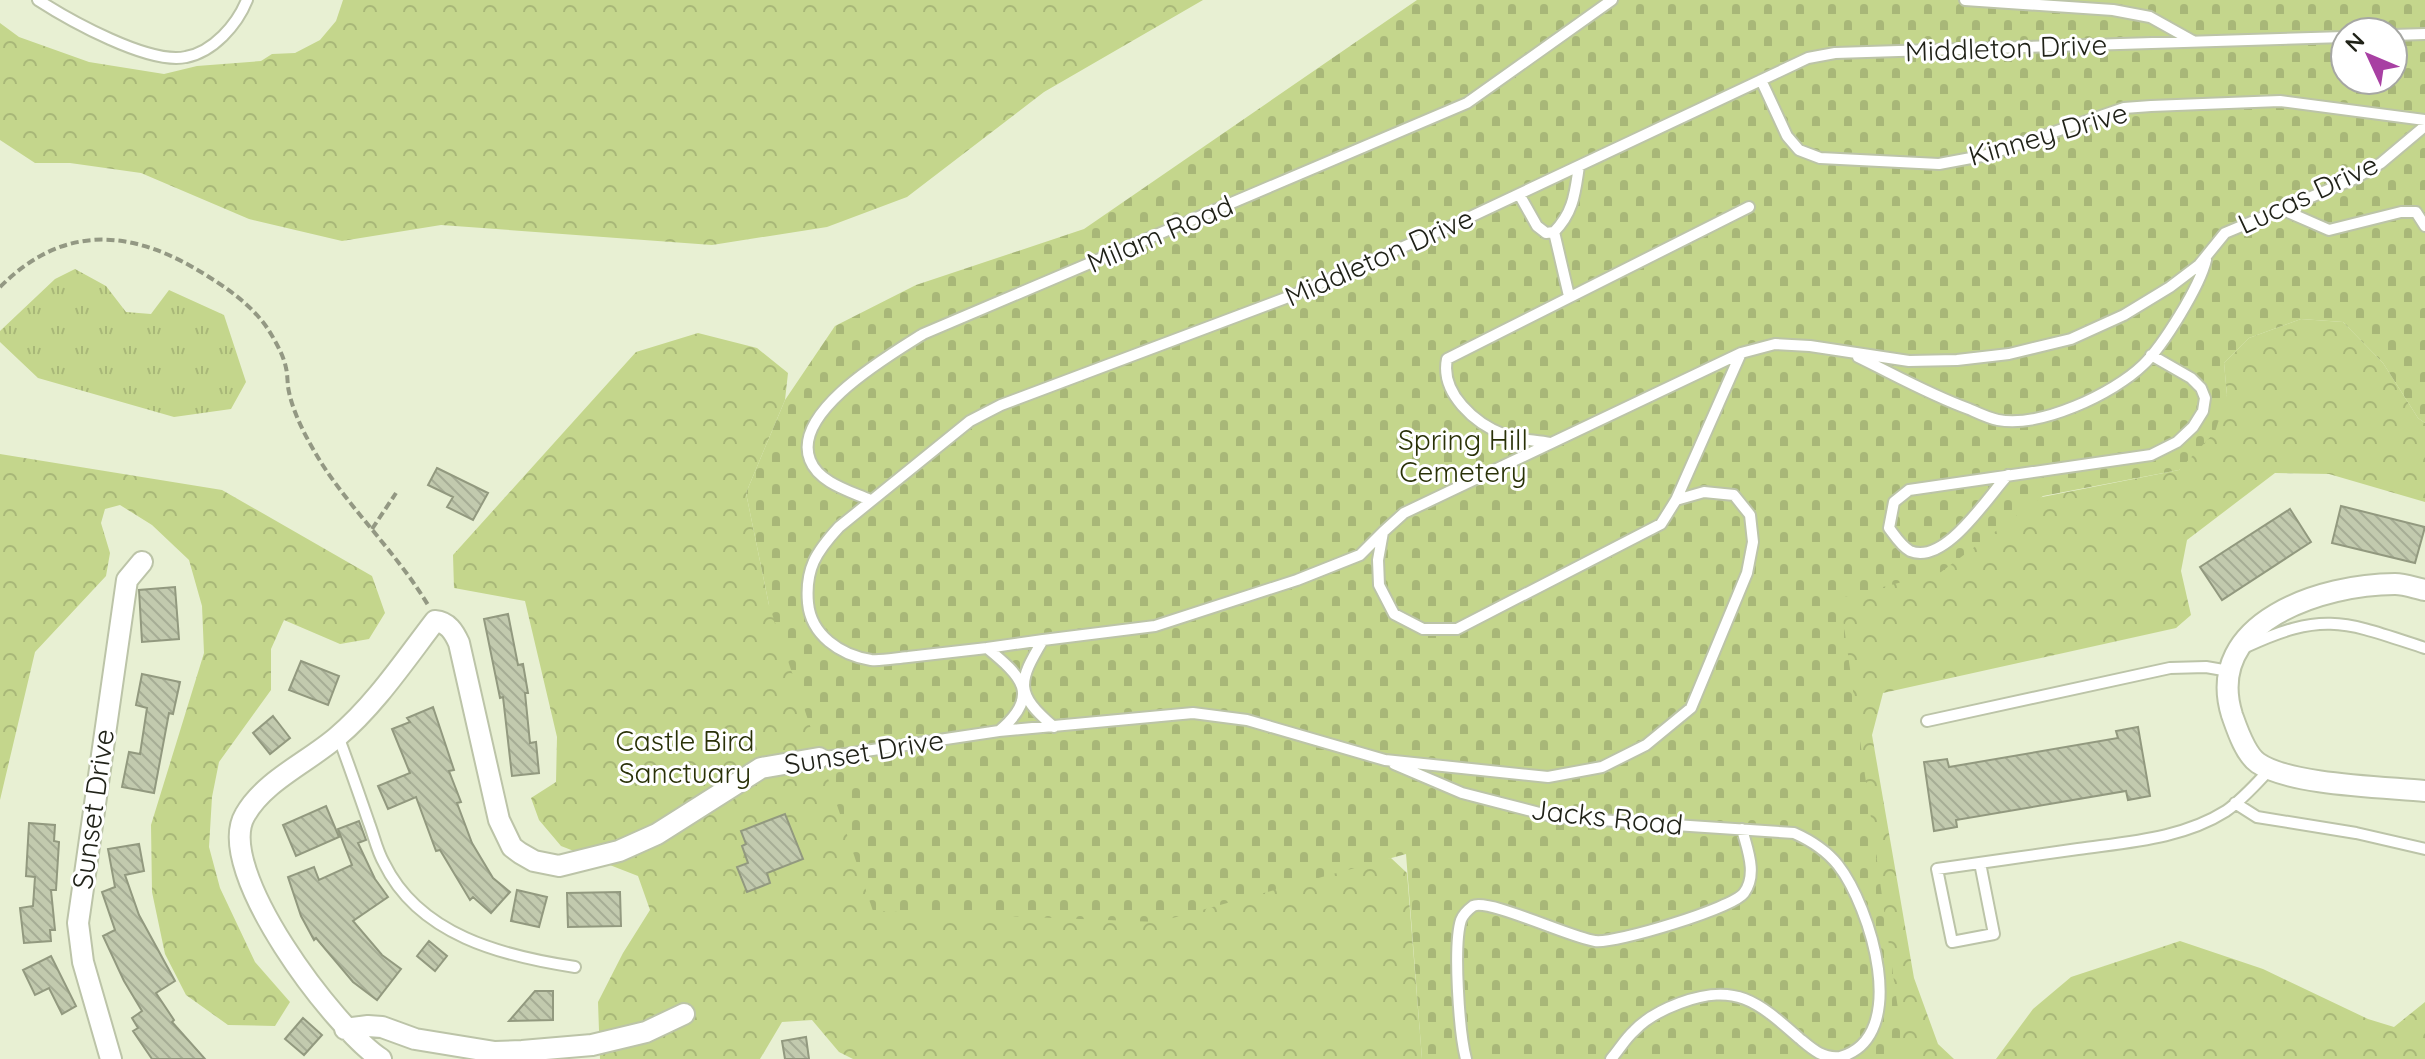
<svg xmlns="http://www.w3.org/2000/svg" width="2425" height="1059" viewBox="0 0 2425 1059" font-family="Quicksand,sans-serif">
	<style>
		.grass { fill: url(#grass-tufts) }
		.forest { fill: url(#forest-crowns) }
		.cemetery { fill: url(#cemetery-stones); fill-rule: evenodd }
		.building { fill: url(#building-back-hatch); stroke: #92997f; stroke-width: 2 }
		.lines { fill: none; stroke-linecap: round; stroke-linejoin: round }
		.service-casing { stroke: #bcc4a8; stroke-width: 14 }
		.minor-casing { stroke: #bcc4a8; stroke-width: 24 }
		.path { stroke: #939883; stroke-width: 4; stroke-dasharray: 8 4; stroke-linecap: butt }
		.service { stroke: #fff; stroke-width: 10 }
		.minor { stroke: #fff; stroke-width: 20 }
		.labels { text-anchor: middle; stroke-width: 6; stroke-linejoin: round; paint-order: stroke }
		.street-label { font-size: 28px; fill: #202218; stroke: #fff }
		.park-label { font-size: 28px; fill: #293107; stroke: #fff }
	</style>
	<defs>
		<pattern id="grass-tufts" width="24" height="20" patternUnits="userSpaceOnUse" patternTransform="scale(2)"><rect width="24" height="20" fill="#c4d68c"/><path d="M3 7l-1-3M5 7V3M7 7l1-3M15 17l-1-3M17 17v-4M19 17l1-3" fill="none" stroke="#a8b778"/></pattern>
		<pattern id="forest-crowns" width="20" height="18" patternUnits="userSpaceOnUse" patternTransform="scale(2)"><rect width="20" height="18" fill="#c4d68c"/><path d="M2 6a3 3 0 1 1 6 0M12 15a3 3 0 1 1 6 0" fill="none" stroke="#a8b778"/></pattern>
		<pattern id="cemetery-stones" width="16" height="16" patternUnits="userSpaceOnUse" patternTransform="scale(2)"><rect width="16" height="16" fill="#c4d68c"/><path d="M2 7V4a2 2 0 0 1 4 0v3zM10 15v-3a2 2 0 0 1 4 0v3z" fill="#a8b778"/></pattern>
		<pattern id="building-back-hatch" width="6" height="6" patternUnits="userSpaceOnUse" patternTransform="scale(2)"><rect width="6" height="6" fill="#c2caae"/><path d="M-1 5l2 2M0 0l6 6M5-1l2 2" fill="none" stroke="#a6ad95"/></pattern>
	</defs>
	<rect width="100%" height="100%" fill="#e8f0d3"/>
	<path class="grass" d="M75,269L106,286L126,312L151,314L169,290L224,315L246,382L231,409L174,417L38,378L0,342V331L55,279Z"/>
	<path class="forest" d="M343,0H1203L1044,92L907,197L827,227L712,245L441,225L342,241L249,219L141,173L70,163H35L0,140V23L19,37L89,62L164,74L197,66L261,61L272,54L295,53L320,40L336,21Z
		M2301,319L2343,322L2383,363L2418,418L2425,423V502L2329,474L2275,473L2187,540L2181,571L2191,615L2176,628L1883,693L1872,735L1914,978L1938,1044L1954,1059H1894L1834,588L2007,504L2179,470L2227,395L2224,363L2249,338Z
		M698,333L757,348L788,373L785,400L746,493L769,605L1337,862L1391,858L1407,873L1422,1059H853L839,1052L812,1020L782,1022L760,1059H600L598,1002L623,953L650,910L638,876L561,846L539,820L531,798L556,782L557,737L525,601L454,588L453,555L636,352Z
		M0,454L222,490L372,576L385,613L369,639L340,644L284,620L271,649V690L219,762L212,797L209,847L220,888L255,962L290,1002L275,1026L228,1025L186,995L165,954L152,892L151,825L204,653L202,606L189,560L152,525L120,505L105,509L101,523L110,553L106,576L35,652L0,800Z
		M2180,941L2263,969L2368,1019L2394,1027L2425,1002V1059H1996L2033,1009L2071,977Z"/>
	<path class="cemetery" d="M1417,0H2425V423L2418,418L2383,363L2343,322L2301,319L2249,338L2224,363L2227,395L2215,432L2179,470L2043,496L1941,572L1840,598L1905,1059H1422L1406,854L1158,922L873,911L769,605L746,493L785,400L835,326L916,285L1084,229ZM2345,32H2393V80H2345Z"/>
	<path class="building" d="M437,468L488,493L473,520L447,507L453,497L428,485Z
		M2341,506L2425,527L2415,563L2332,543Z
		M2290,509L2311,542L2222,600L2200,567Z
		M175,587L179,639L142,642L139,590Z
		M508,614L518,665L523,664L528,693H525L530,743L536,742L539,773L512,776L503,697L500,698L484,619Z
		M301,661L339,676L328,705L289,690Z
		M142,674L180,682L173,714L169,713L154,793L122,787L129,752L140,754L147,708L136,705Z
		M433,707L454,770L449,771L461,802L457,803L472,843L493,878L510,892L491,913L473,897L470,900L440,850L436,851L416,797L388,809L378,786L410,773L392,729L410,722L407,718Z
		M273,716L290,738L270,754L253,733Z
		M2138,727L2150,796L2128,800L2126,791L1956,820L1957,827L1934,831L1924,762L1947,759L1949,767L2118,738L2116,731Z
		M326,806L339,837L296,856L283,825Z
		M785,814L803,859L767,873L770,883L747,892L737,867L748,863L742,846L746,844L741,831Z
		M359,821L366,840L358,843L375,879L388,897L353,921L382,955L401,969L377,1000L353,982L316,938L314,940L301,916L288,877L314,867L319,880L352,865L338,829Z
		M29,823L55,825L54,841L59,842L56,890H51L55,930H50L51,941L24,943L20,908L33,906L35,877L26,876Z
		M139,844L144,871L125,875L139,915L175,981L156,993L174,1020L172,1022L205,1059H152L133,1031L138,1028L132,1018L142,1011L124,981L103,936L115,930L102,892L115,887L108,849Z
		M517,890L547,897L539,927L511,921Z
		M620,892L621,926L568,927L567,893Z
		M429,941L447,956L435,971L417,956Z
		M51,956L76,1006L62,1014L49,988L35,995L23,970Z
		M535,991H553V1020L509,1021Z
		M303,1018L322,1035L304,1055L285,1039Z
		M806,1037L809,1059H785L782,1041Z"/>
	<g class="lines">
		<g class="service-casing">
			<path id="service" d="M38,0C69,20 149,65 186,57C213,52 237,25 247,0
				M1965,0L2113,10L2150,17L2193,41
				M2393,35L2425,34
				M1761,80L1787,136L1799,150L1820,158L1939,164L1987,155L2124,108L2151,106L2280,101L2425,120
				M1519,194L1537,226L1546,233L1554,232C1574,212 1575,192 1579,166
				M2281,209L2329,230L2401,212H2416L2425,226
				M1554,232L1569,296
				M1741,353L1676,500L1661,524L1457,629H1423L1394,614L1379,585L1378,560L1383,532L1404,513L1741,353L1775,344L1810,346L1909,361L1957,360L2009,354L2071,339L2124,315L2170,287L2199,265L2225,233L2354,179L2381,163L2425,126
				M1858,357C1895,375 1930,395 1969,409C1978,413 1988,418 1998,420C2040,428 2113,394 2143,365C2163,346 2200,286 2206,260
				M1550,443C1535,440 1519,440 1505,435C1475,424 1440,393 1447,359L1749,207
				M2008,475C1988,496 1945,566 1910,551C1901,546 1895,536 1889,528L1894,502L1909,490L2151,455L2177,442L2193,427L2203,411L2205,398L2201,388L2191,378L2151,355
				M870,500C850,491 819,483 810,460C791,412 890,355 923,334L1467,103L1612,0
				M2248,646C2325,610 2348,623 2425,648
				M987,648L1043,640
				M1927,721L2170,668L2206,667L2229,671
				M1054,727C1014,693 1018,682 1043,640L1155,626L1297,580L1360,555L1383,532
				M999,731C1042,695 1021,676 987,648C961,651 934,654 908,657C896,658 882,661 871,660C840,655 811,635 808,603C805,569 816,552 839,527L970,421L1001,405L1291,296L1451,226L1808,58L1835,53L2345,37
				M338,736C349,765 359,794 369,823C374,836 377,851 384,863C419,935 502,956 575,967
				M819,758L999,731L1193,713L1247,720L1385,760L1548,777L1602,767L1646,745L1691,708L1747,573L1753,542L1750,515L1734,495L1704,492L1676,500
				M1394,764L1462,793L1555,817L1794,833C1812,841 1826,850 1838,865C1870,906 1912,1037 1840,1057C1822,1059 1811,1048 1799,1038C1758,1002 1736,982 1680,1003C1664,1009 1646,1018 1634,1031C1625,1039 1619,1050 1611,1059
				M2235,803L2257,817L2356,833L2425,849
				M1980,863L1994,934L1952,942L1937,869C1984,862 2031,856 2078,849C2127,842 2182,839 2226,811C2243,799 2256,784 2270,769
				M1466,1059C1459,1032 1453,945 1461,920C1463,915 1469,909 1473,906C1488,898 1571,938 1595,941C1615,944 1733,908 1744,893C1758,874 1747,849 1742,829"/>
		</g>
		<g class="minor-casing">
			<path id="minor" d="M2425,590C2415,588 2405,584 2395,584C2324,584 2203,621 2232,715C2237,729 2245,754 2258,763C2290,785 2383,787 2425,791
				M345,1029L368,1026L382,1027L415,1039L495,1052L522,1051L592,1045L646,1032L684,1014
				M111,1059L83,962L78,923L127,580L142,562
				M381,1059C335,1029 213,869 245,815C264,781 308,762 337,737C375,705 405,660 435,621C448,622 454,632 459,643L499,820L512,847L520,853L534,861L559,866L619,851L657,834L761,768L819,758"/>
		</g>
		<path class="path" d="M0,287C66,221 136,230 209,277C233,292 257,310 271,334C277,344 284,357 286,368C288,376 287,384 289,392C294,416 309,443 322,464C354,513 398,555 428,605
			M372,529L396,493"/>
		<use href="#service" class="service"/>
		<use href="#minor" class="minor"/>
	</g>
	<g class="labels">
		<g class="street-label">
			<text transform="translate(2006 48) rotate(-2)" y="10">Middleton Drive</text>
			<text transform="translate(2048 134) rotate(-16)" y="10">Kinney Drive</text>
			<text transform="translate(2308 194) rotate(-25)" y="10">Lucas Drive</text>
			<text transform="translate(1160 234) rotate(-23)" y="10">Milam Road</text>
			<text transform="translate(1379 257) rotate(-24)" y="10">Middleton Drive</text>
			<text transform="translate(864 752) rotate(-9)" y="10">Sunset Drive</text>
			<text transform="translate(93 809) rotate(-82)" y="10">Sunset Drive</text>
			<text transform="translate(1607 817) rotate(6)" y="10">Jacks Road</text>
		</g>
		<g class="park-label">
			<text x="1463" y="450">Spring Hill<tspan x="1463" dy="32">Cemetery</tspan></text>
			<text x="685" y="751">Castle Bird<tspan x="685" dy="32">Sanctuary</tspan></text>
		</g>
	</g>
	<g transform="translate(2369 56) rotate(314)"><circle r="38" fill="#ffffff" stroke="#a6a7a3" stroke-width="2"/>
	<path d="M0-6L14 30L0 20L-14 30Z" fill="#a840a3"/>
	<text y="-12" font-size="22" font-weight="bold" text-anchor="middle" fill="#202218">N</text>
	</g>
</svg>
